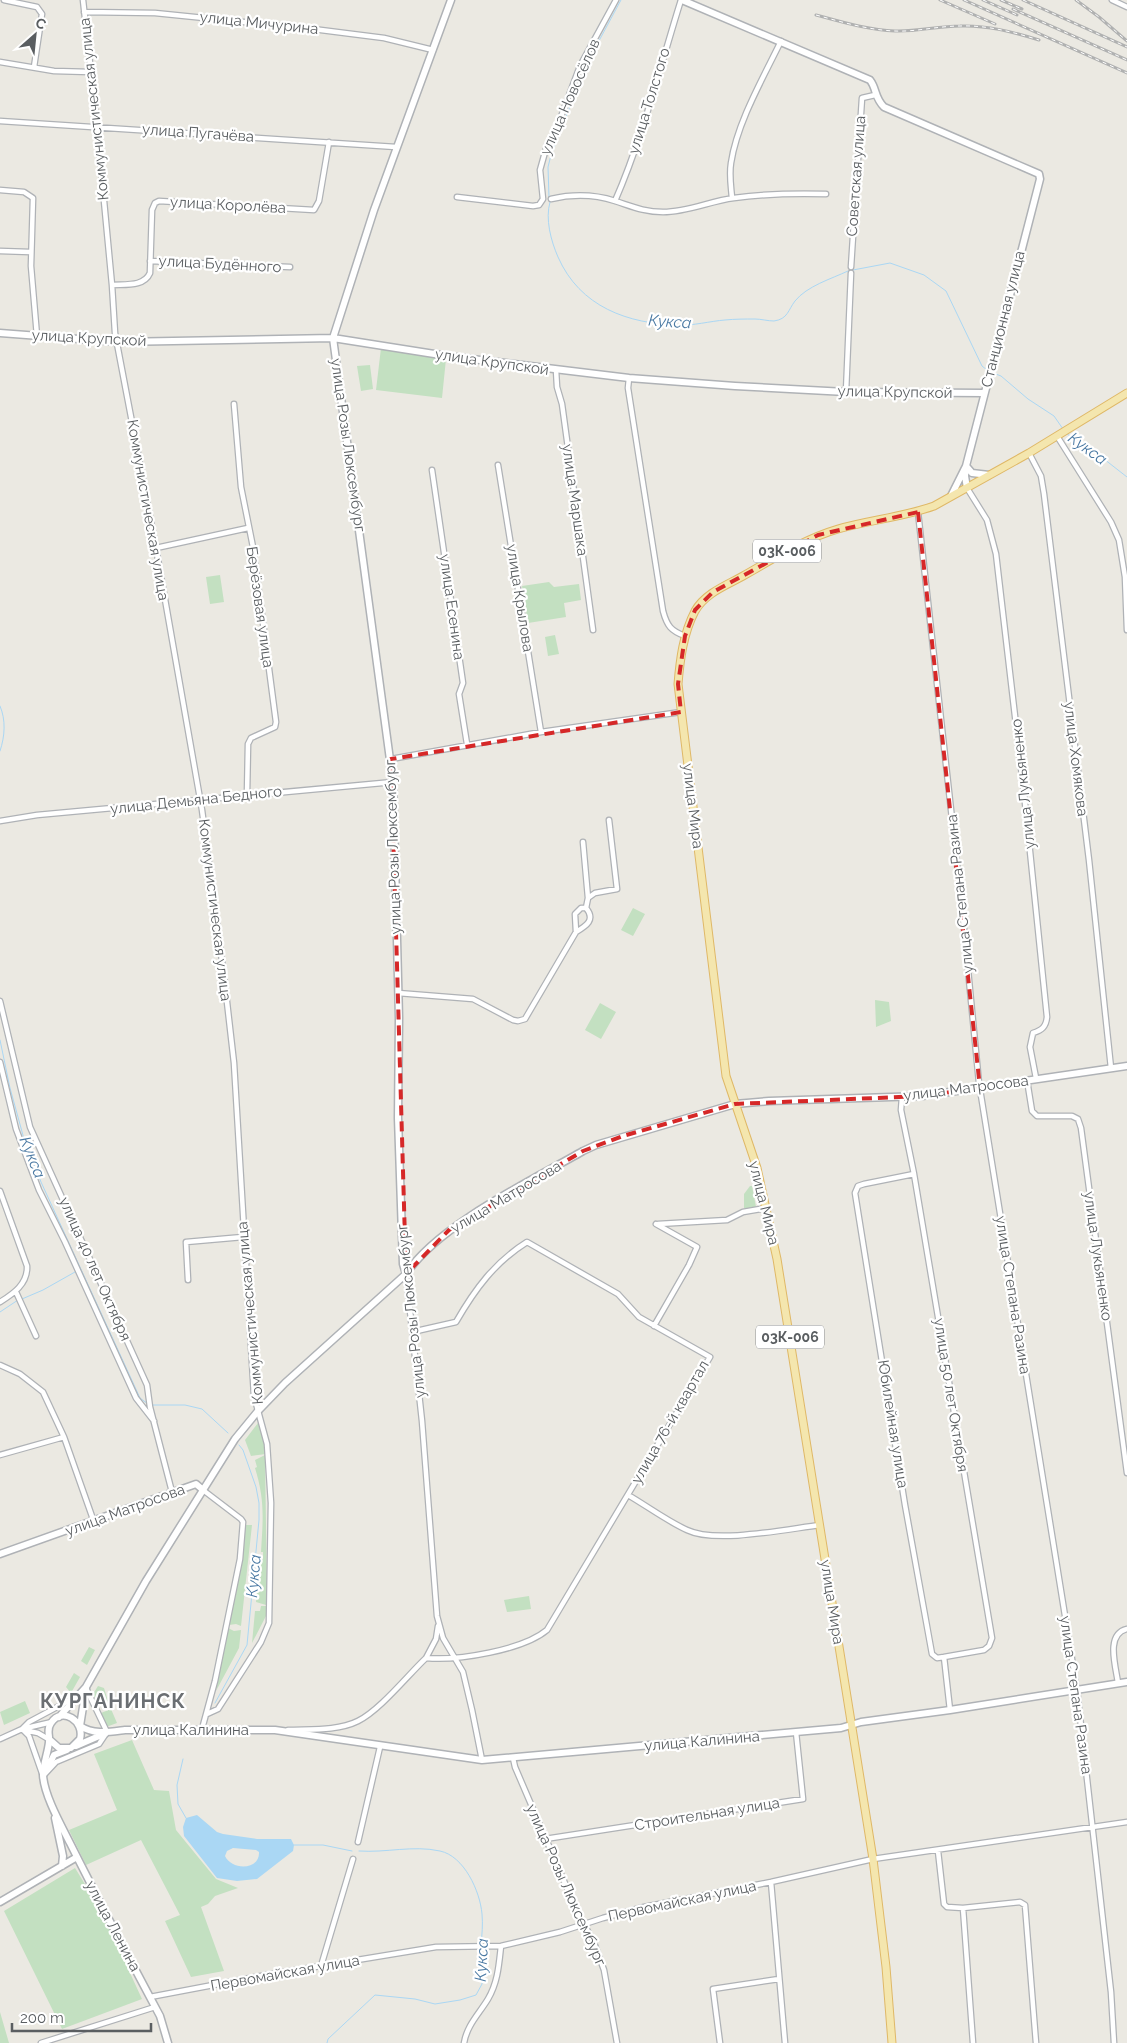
<svg xmlns="http://www.w3.org/2000/svg" width="1127" height="2043" viewBox="0 0 1127 2043" font-family="Raleway,sans-serif">
	<style>
		.green { fill: #c3e0c1 }
		.water { fill: #aad7f4; fill-rule: evenodd }
		.lines { fill: none; stroke-linecap: round; stroke-linejoin: round }
		.stream { stroke: #aad7f4; stroke-width: 1 }
		.street-casing { stroke: #afb2b6; stroke-width: 7 }
		.secondary-casing { stroke: #afb2b6; stroke-width: 9 }
		.primary-casing { stroke: #dfb867; stroke-width: 9 }
		.street { stroke: #fff; stroke-width: 4.5 }
		.secondary { stroke: #fff; stroke-width: 6 }
		.primary { stroke: #f4e6ae; stroke-width: 7 }
		.rail-casing { stroke: #b0b1b1; stroke-width: 3 }
		.rail { stroke: #fff; stroke-width: 1; stroke-dasharray: 4; stroke-linecap: butt }
		.marked { fill: none; stroke: #d62828; stroke-width: 4; stroke-dasharray: 10 6; stroke-linejoin: round }
		.labels { text-anchor: middle; stroke-width: 4.5; stroke-linejoin: round; paint-order: stroke }
		.shield { fill: #fff; stroke: #8c8e90; stroke-width: 1 }
		.shield-label { font-size: 14px; font-weight: bold; fill: #5a5e61 }
		.street-label { font-size: 15px; fill: #5a5e61; stroke: #fff }
		.water-label { font-size: 16px; font-style: italic; fill: #4a79a3; stroke: #fff }
		.district-label { font-size: 20px; font-weight: bold; letter-spacing: 1px; fill: #6b6f73; stroke: #fff }
	</style>
	<rect width="100%" height="100%" fill="#ebe9e2"/>
	<path class="green" d="M381,348L446,359L442,398L376,390Z
		M370,365L373,389L361,391L357,366Z
		M220,575L224,602L210,604L206,577Z
		M549,582L554,587L579,584L581,600L564,603L566,617L528,623L522,586Z
		M555,635L559,654L548,656L545,637Z
		M633,908L645,914L633,936L621,930Z
		M875,1000L889,1002L891,1021L876,1027Z
		M600,1003L616,1012L601,1039L585,1030Z
		M750,1186H752L756,1207L747,1209L744,1208V1194Z
		M258,1423L261,1426L266,1454L251,1456L245,1440Z
		M265,1455L267,1594L266,1605L256,1602L260,1559H263V1552H261C263,1519 265,1500 255,1468L257,1467L255,1460Z
		M246,1525H252L241,1626L236,1624L229,1625Z
		M529,1596L531,1609L507,1612L504,1600Z
		M261,1606H266V1616L252,1643L255,1611H260Z
		M228,1628L234,1631L241,1630L239,1648L216,1691Z
		M89,1647L95,1650L87,1665L81,1661Z
		M74,1673L80,1677L71,1693L66,1687Z
		M98,1686L104,1688L108,1701L98,1705L93,1694Z
		M25,1701L30,1713L4,1725L0,1712Z
		M111,1709L117,1723L106,1727L101,1713Z
		M132,1740L154,1790L169,1791L176,1830L216,1879L238,1888L215,1896L208,1904L201,1907L224,1971L191,1977L165,1921L180,1915L141,1840L86,1865L69,1830L117,1810L94,1754Z
		M75,1868L101,1910L142,1999L62,2029L4,1911Z
		M0,2012L9,2043H0Z"/>
	<path class="water" d="M197,1815L217,1832L223,1834L257,1839H291L294,1845L293,1851L257,1879L237,1881L217,1878L184,1836L183,1827L186,1818ZM233,1848L256,1850L259,1852C260,1870 232,1871 225,1856L227,1851Z"/>
	<g class="lines">
		<path class="stream" d="M549,197L548,167L551,155L587,63L621,0
			M550,202C545,219 551,241 558,257C580,307 628,324 679,325C692,326 711,321 725,320C735,319 745,319 755,319C761,319 768,321 774,321C788,319 788,310 795,301C807,286 831,279 848,271
			M853,270L890,263L924,275L946,291L982,366L987,370
			M993,373L1001,376L1028,399L1054,416L1063,429
			M1067,434L1086,445L1127,477
			M0,706C6,720 5,736 0,751
			M0,1040L10,1088L24,1139L41,1182L140,1398L148,1404
			M22,1299L43,1290L75,1272
			M0,1312L18,1300
			M151,1405H185L202,1409L228,1433
			M215,1703L247,1645L259,1520V1503L256,1487L243,1450L239,1445
			M183,1759L177,1785L178,1804L186,1818
			M294,1845H323L352,1851
			M359,1851C386,1853 413,1845 440,1851C464,1856 480,1891 482,1914C483,1924 482,1935 481,1945
			M327,2043L328,2039L375,1995L415,1999L435,2004L460,2000L476,1995L482,1984L481,1949"/>
		<g class="street-casing">
			<path id="street" d="M4,0L37,7L42,14L34,67
				M83,0L97,127L112,285L115,333L156,548L202,810L224,976L234,1063L254,1396L267,1444L271,1503L269,1623L261,1642L218,1709L207,1714
				M1112,0L1127,7
				M84,12L155,13L313,29L384,38L433,50
				M0,62L54,71L90,72
				M0,121L396,147
				M0,190L24,192L33,198L31,266L37,336
				M457,197L533,206L539,205L543,199L540,170L547,145L556,130L580,66L616,0
				M732,198C731,186 729,175 731,163C737,123 763,78 781,41
				M551,199C573,194 593,194 615,201C631,206 644,212 663,212C688,212 710,201 734,198C764,194 795,193 826,194
				M615,201C643,137 660,67 681,0
				M0,251L30,252
				M150,261L290,267
				M851,267L862,98L875,95
				M112,285C125,284 144,287 150,273L152,210L155,203L159,201L314,210L319,201L329,142
				M556,370L557,387L562,404L593,630
				M629,378L628,388L663,611C667,626 671,631 685,636
				M846,392L851,273
				M234,404L241,487L253,547L276,722L275,727L251,738L248,744L247,795
				M1057,436L1111,522L1119,540L1125,577L1127,630
				M1029,453L1041,476L1044,494L1089,860L1111,1068
				M498,465L541,732
				M432,470L463,683L459,694L467,744
				M967,488L987,520L996,554L1024,793L1047,1017C1046,1027 1042,1030 1033,1033L1030,1047L1036,1078
				M918,512L963,918L979,1083L1077,1690L1111,1992L1114,2043
				M156,548L248,528
				M391,759L541,732L681,712
				M0,821L37,815L393,782
				M583,842L588,898
				M576,932L575,914L581,908H586
				M398,993L473,999L513,1020L518,1021L525,1019L576,932C586,926 596,920 586,908L588,898L595,893L617,889L609,820
				M0,1001L30,1127L147,1385L150,1407L172,1492
				M0,1062L16,1129L39,1190L65,1242L136,1398L154,1421
				M1027,1080L1032,1111L1037,1116H1072L1078,1119L1081,1128L1127,1473
				M902,1097L901,1110L914,1174L992,1638L989,1646L984,1650L944,1657
				M914,1174L864,1184L858,1186L855,1193L905,1505L932,1654L937,1658L944,1657L950,1710
				M0,1191L27,1266C28,1284 13,1294 0,1302
				M658,1224L727,1220L743,1212L766,1208
				M406,1274L422,1421L437,1616L443,1638L463,1672L472,1710L482,1760
				M188,1280L186,1242L243,1237
				M16,1292L36,1336
				M654,1326L689,1265L697,1247L656,1224
				M0,1365L20,1374L43,1392L64,1437L94,1522
				M0,1455L64,1437
				M628,1495C647,1506 667,1521 687,1530C716,1544 787,1529 820,1525
				M426,1658L436,1639L438,1626
				M1118,1683C1116,1667 1105,1634 1127,1629
				M22,1729L29,1736L43,1776L56,1762L99,1744L107,1732L86,1688
				M22,1729L29,1722L74,1698
				M202,1729L215,1681L240,1559L243,1522L241,1519L203,1490
				M24,1730L38,1733L50,1740
				M288,1730C310,1729 338,1731 358,1721C380,1710 407,1676 426,1658C458,1661 523,1650 547,1630L710,1357L639,1317L618,1294L527,1242C495,1262 475,1289 456,1322L412,1332
				M0,1739L22,1729L52,1722
				M513,1758L515,1767L579,1916L593,1940L604,1970L617,2043
				M545,1839L803,1799L796,1732
				M358,1842L380,1747
				M938,1851L944,1904L947,1907L963,1908L1020,1902L1025,1905L1036,2043
				M771,1882L785,2043
				M963,1908L973,2043
				M321,1966L353,1859
				M150,1997L266,1975L436,1947L501,1946L560,1932L603,1918L644,1907L771,1882L873,1859L1127,1822
				M41,2043L155,2007
				M464,2043C467,2025 479,2014 488,1999C498,1982 499,1964 501,1946
				M720,2043L713,1989L779,1979"/>
		</g>
		<g class="secondary-casing">
			<path id="secondary" d="M682,0L870,80C877,89 874,97 884,107L1039,174L1040,179L966,466L965,476L967,488
				M0,333L118,342L333,338L447,356L629,378L735,386L846,392L984,393
				M951,496L966,466L972,473L989,475
				M406,1274L403,1264L398,1118L399,1018L393,782L333,338L374,210L451,0
				M0,1554L196,1484L203,1490
				M86,1688L80,1726C94,1735 109,1732 125,1730H275L482,1760L841,1728L861,1722L950,1710L1127,1682
				M59,1717L86,1687L146,1581L235,1439L258,1411L285,1383L406,1274C438,1225 531,1181 583,1151L596,1145L735,1104L769,1101L922,1096L1127,1066
				M50,1740L59,1748H71L80,1739C85,1721 62,1706 51,1723C46,1730 50,1735 49,1742C48,1753 43,1764 43,1775C44,1795 61,1825 70,1843C99,1901 129,1958 160,2016L168,2043
				M76,1746L106,1733
				M47,1769L54,1755L67,1750
				M55,1818L63,1856L62,1866
				M0,1902L77,1857"/>
		</g>
		<g class="primary-casing">
			<path id="primary" d="M892,2043L886,1967L873,1859L777,1259L757,1168L726,1076L678,684C680,660 683,634 695,611C705,593 727,585 743,576C775,558 804,539 838,529C870,520 903,517 934,506L1029,453L1127,393"/>
		</g>
		<use href="#street" class="street"/>
		<use href="#secondary" class="secondary"/>
		<use href="#primary" class="primary"/>
		<g class="rail-casing">
			<path id="rail" d="M940,0L995,24
				M964,0L1127,73
				M983,0L1017,15
				M1001,0L1022,9
				M1023,0L1127,47
				M1076,0L1099,17L1127,41
				M1013,9L1127,60
				M816,15C842,22 868,30 895,31C916,32 938,26 960,26C987,25 1013,32 1039,40"/>
		</g>
		<use href="#rail" class="rail"/>
	</g>
	<path class="marked" d="M918,512L980,1088L922,1096L735,1104L623,1136L583,1151L449,1230L406,1274L391,759L681,712L678,684L685,636L695,610L713,592L818,535Z"/>
	<g class="labels">
		<g class="shield">
			<rect x="753" y="539.5" width="68" height="23" rx="4"/>
			<rect x="756" y="1325.5" width="68" height="23" rx="4"/>
		</g>
		<g class="shield-label">
			<text x="787" y="556">03К-006</text>
			<text x="790" y="1342">03К-006</text>
		</g>
		<g class="street-label">
			<text transform="translate(259 23) rotate(6)" y="5">улица Мичурина</text>
			<text transform="translate(570 97) rotate(-66)" y="5">улица Новосёлов</text>
			<text transform="translate(649 101) rotate(-73)" y="5">улица Толстого</text>
			<text transform="translate(94 109) rotate(-96)" y="5">Коммунистическая улица</text>
			<text transform="translate(198 133) rotate(4)" y="5">улица Пугачёва</text>
			<text transform="translate(856 176) rotate(-86)" y="5">Советская улица</text>
			<text transform="translate(228 205) rotate(3)" y="5">улица Королёва</text>
			<text transform="translate(220 264) rotate(3)" y="5">улица Будённого</text>
			<text transform="translate(1003 319) rotate(-76)" y="5">Станционная улица</text>
			<text transform="translate(89 338) rotate(3)" y="5">улица Крупской</text>
			<text transform="translate(492 362) rotate(8)" y="5">улица Крупской</text>
			<text transform="translate(895 392) rotate(1)" y="5">улица Крупской</text>
			<text transform="translate(348 445) rotate(82)" y="5">улица Розы Люксембург</text>
			<text transform="translate(575 500) rotate(82)" y="5">улица Маршака</text>
			<text transform="translate(148 510) rotate(80)" y="5">Коммунистическая улица</text>
			<text transform="translate(520 598) rotate(81)" y="5">улица Крылова</text>
			<text transform="translate(260 607) rotate(82)" y="5">Берёзовая улица</text>
			<text transform="translate(452 607) rotate(82)" y="5">улица Есенина</text>
			<text transform="translate(1076 759) rotate(83)" y="5">улица Хомякова</text>
			<text transform="translate(1023 784) rotate(-96)" y="5">улица Лукьяненко</text>
			<text transform="translate(196 800) rotate(-6)" y="5">улица Демьяна Бедного</text>
			<text transform="translate(693 806) rotate(83)" y="5">улица Мира</text>
			<text transform="translate(393 847) rotate(-92)" y="5">улица Розы Люксембург</text>
			<text transform="translate(960 894) rotate(-96)" y="5">улица Степана Разина</text>
			<text transform="translate(215 910) rotate(83)" y="5">Коммунистическая улица</text>
			<text transform="translate(966 1088) rotate(-7)" y="5">улица Матросова</text>
			<text transform="translate(506 1197) rotate(-31)" y="5">улица Матросова</text>
			<text transform="translate(764 1203) rotate(76)" y="5">улица Мира</text>
			<text transform="translate(1098 1256) rotate(82)" y="5">улица Лукьяненко</text>
			<text transform="translate(95 1269) rotate(66)" y="5">улица 40 лет Октября</text>
			<text transform="translate(1013 1295) rotate(81)" y="5">улица Степана Разина</text>
			<text transform="translate(411 1311) rotate(-96)" y="5">улица Розы Люксембург</text>
			<text transform="translate(250 1313) rotate(-95)" y="5">Коммунистическая улица</text>
			<text transform="translate(951 1395) rotate(81)" y="5">улица 50 лет Октября</text>
			<text transform="translate(670 1422) rotate(-60)" y="5">улица 76-й квартал</text>
			<text transform="translate(893 1424) rotate(81)" y="5">Юбилейная улица</text>
			<text transform="translate(125 1510) rotate(-20)" y="5">улица Матросова</text>
			<text transform="translate(832 1602) rotate(81)" y="5">улица Мира</text>
			<text transform="translate(1076 1695) rotate(82)" y="5">улица Степана Разина</text>
			<text x="191" y="1735">улица Калинина</text>
			<text transform="translate(702 1741) rotate(-5)" y="5">улица Калинина</text>
			<text transform="translate(707 1814) rotate(-9)" y="5">Строительная улица</text>
			<text transform="translate(566 1885) rotate(66)" y="5">улица Розы Люксембург</text>
			<text transform="translate(682 1901) rotate(-12)" y="5">Первомайская улица</text>
			<text transform="translate(113 1926) rotate(62)" y="5">улица Ленина</text>
			<text transform="translate(285 1973) rotate(-10)" y="5">Первомайская улица</text>
		</g>
		<g class="water-label">
			<text transform="translate(670 321) rotate(4)" y="6">Кукса</text>
			<text transform="translate(1088 448) rotate(36)" y="6">Кукса</text>
			<text transform="translate(33 1157) rotate(68)" y="6">Кукса</text>
			<text transform="translate(253 1576) rotate(-85)" y="6">Кукса</text>
			<text transform="translate(481 1960) rotate(-87)" y="6">Кукса</text>
		</g>
		<g class="district-label">
			<text x="113" y="1708">КУРГАНИНСК</text>
		</g>
	</g>
	<g transform="translate(35 35) rotate(27)" stroke="#ffffff" stroke-width="4" paint-order="stroke">
	<path d="M0-4L9 19L0 12L-9 19Z" fill="#5a5e61"/>
	<text y="-8" font-size="14" font-weight="bold" text-anchor="middle" fill="#5a5e61">С</text>
	</g>
	<path d="M12 2023v8h139v-8" fill="none" stroke="#5a5e61" stroke-width="2.5"/>
	<text x="20" y="2023" font-size="15" fill="#5a5e61" stroke="#ffffff" stroke-width="4" paint-order="stroke">200 m</text>
</svg>
